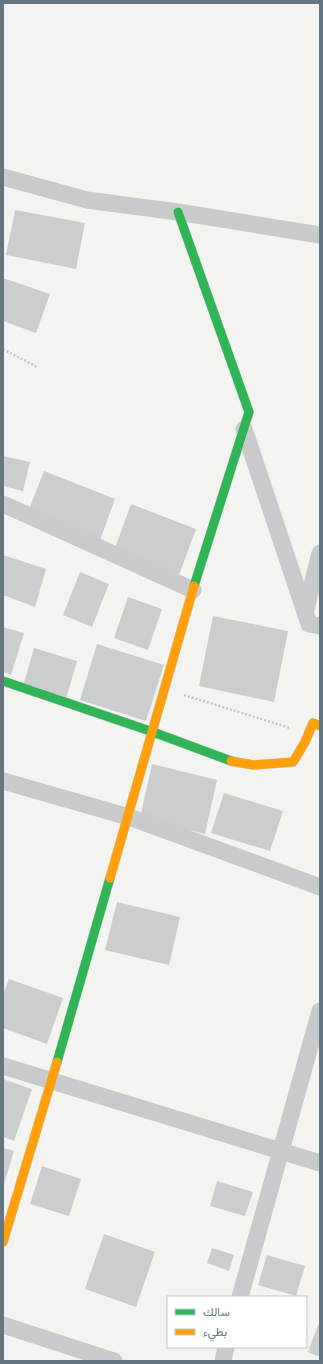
<svg xmlns="http://www.w3.org/2000/svg" width="323" height="1364" viewBox="0 0 323 1364" font-family="Signika,Vazirmatn,sans-serif">
	<style>
		.building { fill: #cbcecd }
		.lines { fill: none; stroke-linecap: round; stroke-linejoin: round }
		.fast-casing { stroke: #ced0cf; stroke-width: 10 }
		.slow-casing { stroke: #ced0cf; stroke-width: 10 }
		.path { stroke: #c7c8c7; stroke-width: 2.5; stroke-dasharray: 2 2; stroke-linecap: butt }
		.street { stroke: #c8cacb; stroke-width: 17 }
		.fast { stroke: #30b455; stroke-width: 9 }
		.slow { stroke: #ff9f0a; stroke-width: 9 }
	</style>
	<rect width="100%" height="100%" fill="#f3f3f0"/>
	<path class="building" d="M15,210L85,223L76,269L6,255Z
		M3,278L50,294L36,333L3,321Z
		M3,456L30,462L23,491L3,486Z
		M44,471L115,499L100,540L28,512Z
		M131,504L196,529L179,575L114,551Z
		M3,555L46,569L35,607L3,595Z
		M80,572L109,584L92,627L63,615Z
		M128,597L162,609L148,650L114,638Z
		M213,616L288,631L274,702L199,686Z
		M3,627L24,633L11,675L3,672Z
		M97,644L164,665L146,721L80,700Z
		M34,648L77,661L66,699L23,686Z
		M152,764L217,780L205,834L140,818Z
		M224,793L283,811L270,851L211,833Z
		M117,902L180,917L169,965L105,950Z
		M9,979L63,998L47,1044L3,1028V995Z
		M3,1079L32,1089L14,1141L3,1137Z
		M3,1148L14,1151L3,1187Z
		M42,1166L81,1179L69,1216L30,1204Z
		M217,1181L253,1192L245,1216L210,1206Z
		M104,1234L155,1252L136,1307L85,1289Z
		M212,1248L234,1255L229,1271L207,1263Z
		M267,1255L305,1266L296,1296L258,1285Z
		M320,1320V1357L308,1352Z"/>
	<g class="lines">
		<g class="fast-casing">
			<path id="fast" d="M178,212L249,412L194,586
				M3,681L153,732L231,761
				M57,1062L110,878"/>
		</g>
		<g class="slow-casing">
			<path id="slow" d="M231,761L253,765L293,762L305,742L313,723L320,726
				M110,878L194,586
				M3,1242L57,1062"/>
		</g>
		<path class="path" d="M3,349L37,367
			M184,695L290,728"/>
		<path class="street" d="M3,177L87,200L178,212L320,235
			M244,429L309,624L320,626
			M3,504L193,590
			M305,613L320,553
			M3,781L129,817L320,887
			M3,1066L320,1163
			M240,1297L320,1011
			M3,1325L114,1361
			M223,1361L226,1347"/>
		<use href="#fast" class="fast"/>
		<use href="#slow" class="slow"/>
	</g>
	<rect width="323" height="1364" fill="none" stroke="#627781" stroke-width="8"/>
	<rect x="167" y="1296" width="140" height="52" fill="#ffffff" stroke="#c0c9cd"/>
	<rect x="175" y="1309" width="20" height="6" fill="#30b455" stroke="#c0c9cd"/>
	<text x="203" y="1316" font-size="12" fill="#627781">سالك</text>
	<rect x="175" y="1329" width="20" height="6" fill="#ff9f0a" stroke="#c0c9cd"/>
	<text x="203" y="1336" font-size="12" fill="#627781">بطيء</text>
</svg>
